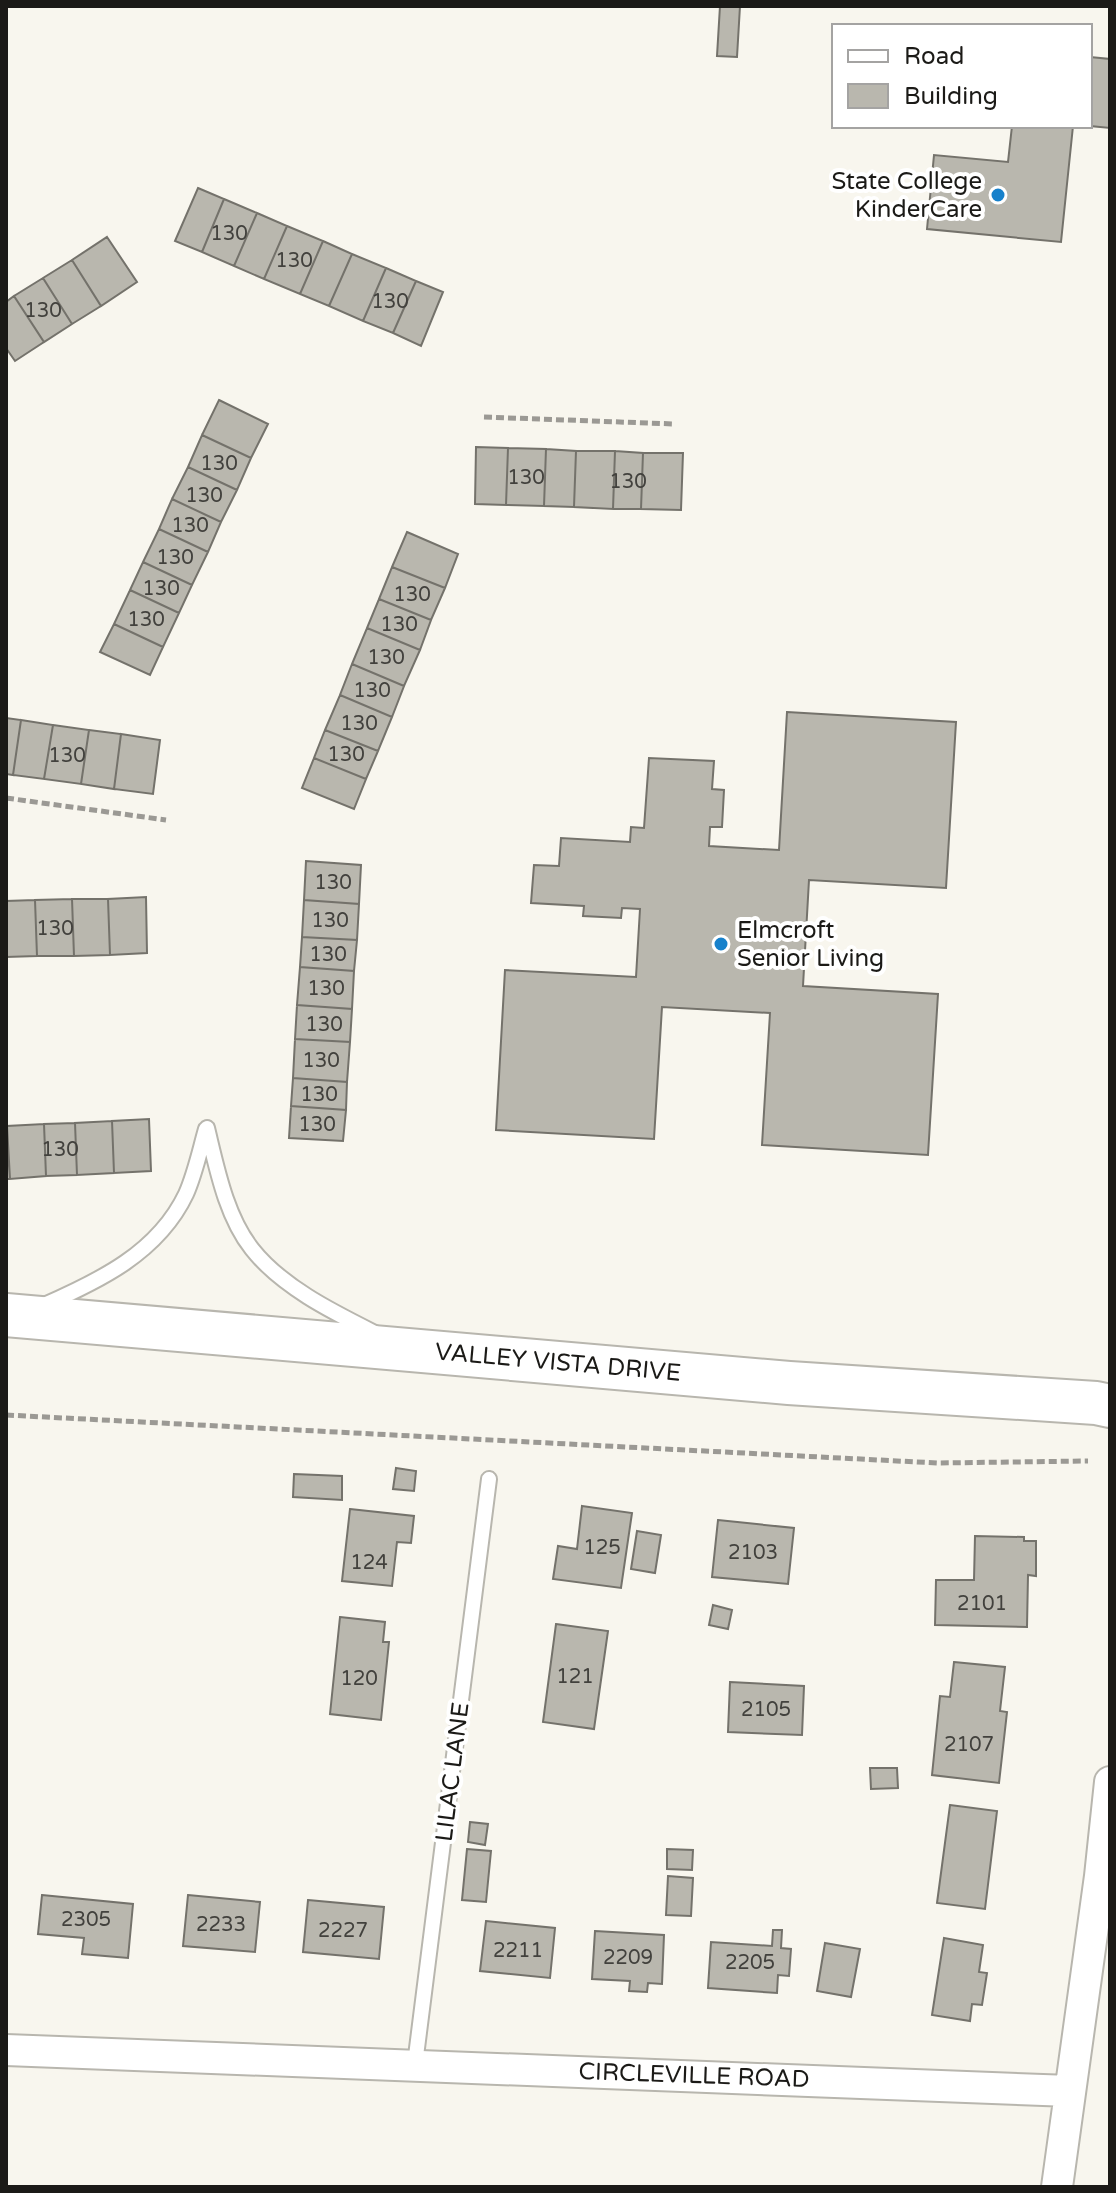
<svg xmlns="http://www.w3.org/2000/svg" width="1116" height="2193" viewBox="0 0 1116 2193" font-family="'Varela Round',sans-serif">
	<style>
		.building { fill: #b9b7ae; stroke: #74726b; stroke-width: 2 }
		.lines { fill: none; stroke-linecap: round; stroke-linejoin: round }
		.service-casing { stroke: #b8b6ae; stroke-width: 18 }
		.minor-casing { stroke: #b8b6ae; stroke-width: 34 }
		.secondary-casing { stroke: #b8b6ae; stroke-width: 46 }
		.path { stroke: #9b9994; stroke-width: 5; stroke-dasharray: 8 4; stroke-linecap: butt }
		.service { stroke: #fff; stroke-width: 14 }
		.minor { stroke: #fff; stroke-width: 30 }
		.secondary { stroke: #fff; stroke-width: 42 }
		.poi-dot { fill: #1781cb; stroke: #fff; stroke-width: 3 }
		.labels { text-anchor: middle; stroke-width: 8; stroke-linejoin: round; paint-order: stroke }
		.number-label { font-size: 20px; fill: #42413d }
		.poi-label { font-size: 24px; fill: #1b1a17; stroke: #fff; text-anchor: end }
		.street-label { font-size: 24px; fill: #1b1a17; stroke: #fff }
	</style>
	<rect width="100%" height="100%" fill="#f8f6ee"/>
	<path class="building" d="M720,6H740L737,57L717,56Z
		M1090,57L1110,59V128L1090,126Z
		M1012,126H1073L1061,242L927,229L934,155L1008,162Z
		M198,188L224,199L202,252L175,241Z
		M224,199L257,213L234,266L202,252Z
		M257,213L287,226L264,279L234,266Z
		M287,226L323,241L300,294L264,279Z
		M107,237L137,282L101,306L72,260Z
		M323,241L352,254L329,306L300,294Z
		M352,254L386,268L363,321L329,306Z
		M72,260L101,306L72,324L43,278Z
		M386,268L416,281L393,333L363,321Z
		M43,278L72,324L44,342L14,296Z
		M416,281L443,292L421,346L393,333Z
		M14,296L44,342L15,361L6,348V302Z
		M219,400L268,424L251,458L202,435Z
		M202,435L251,458L237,490L188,467Z
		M476,447L508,448L506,505L475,504Z
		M508,448L546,449L544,506L506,505Z
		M546,449L576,451L574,507L544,506Z
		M576,451H615L613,509L574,507Z
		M615,451L643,453L641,509H613Z
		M643,453H683L681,510L641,509Z
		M188,467L237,490L221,522L172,499Z
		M172,499L221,522L208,552L159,529Z
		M159,529L208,552L192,585L143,562Z
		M407,532L458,554L445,588L392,567Z
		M143,562L192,585L179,613L130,590Z
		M392,567L445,588L431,620L379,599Z
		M130,590L179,613L163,647L114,624Z
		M379,599L431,620L420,650L367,628Z
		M114,624L163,647L150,675L100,652Z
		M367,628L420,650L404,686L352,664Z
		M352,664L404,686L392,717L340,695Z
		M340,695L392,717L378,751L325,730Z
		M787,712L956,722L946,888L809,880L803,986L938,994L928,1155L762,1145L770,1013L662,1007L654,1139L496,1130L505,970L636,977L640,909L622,908L621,918L583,916L584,906L531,903L534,865L559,866L561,838L630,842L631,827L644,828L649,758L714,761L712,789L724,790L722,827H710L709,846L779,850Z
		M6,718L21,720L13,775L6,774Z
		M21,720L53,725L44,779L13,775Z
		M53,725L89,730L81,784L44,779Z
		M89,730L121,734L114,789L81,784Z
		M325,730L378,751L366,779L314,758Z
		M121,734L160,740L153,794L114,789Z
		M314,758L366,779L354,809L302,788Z
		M306,861L361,865L359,904L304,900Z
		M146,897L147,953L110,955L108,899Z
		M72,899L74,956H37L35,900Z
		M72,899H108L110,955L74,956Z
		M35,900L37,956L6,957V901Z
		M304,900L359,904L357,940L302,937Z
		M302,937L357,940L354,971L300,967Z
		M300,967L354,971L352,1009L297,1005Z
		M297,1005L352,1009L350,1042L295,1039Z
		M295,1039L350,1042L347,1082L293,1078Z
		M293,1078L347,1082L346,1110L291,1106Z
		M291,1106L346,1110L343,1141L289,1138Z
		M149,1119L151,1171L114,1173L112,1121Z
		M112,1121L114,1173L77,1175L75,1123Z
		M75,1123L77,1175L46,1176L44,1124Z
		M44,1124L46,1176L10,1179L7,1126Z
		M6,1126L10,1179H6Z
		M396,1468L416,1471L414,1491L393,1489Z
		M294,1474L342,1476V1500L293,1497Z
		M582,1506L632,1513L621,1588L553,1579L558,1546L577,1549Z
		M350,1509L414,1516L411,1543L397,1542L392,1586L342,1581Z
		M718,1520L794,1528L788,1584L712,1577Z
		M637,1531L661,1535L655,1573L631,1569Z
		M975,1536L1024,1537V1541H1036V1576L1028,1575L1027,1627L935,1625L936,1580H974Z
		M713,1605L732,1610L728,1629L709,1625Z
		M340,1617L385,1622L383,1642H389L381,1720L330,1714Z
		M556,1624L608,1631L594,1729L543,1722Z
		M954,1662L1005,1667L1000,1711L1007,1712L999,1783L932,1775L940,1696L950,1697Z
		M730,1682L804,1686L802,1735L728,1732Z
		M870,1768H897L898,1788L871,1789Z
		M950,1805L997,1811L985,1909L937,1903Z
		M470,1822L488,1824L485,1845L468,1842Z
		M467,1849L491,1851L486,1902L462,1900Z
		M667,1849L693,1850L692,1870L667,1869Z
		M668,1876L693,1878L691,1916L666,1915Z
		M42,1895L133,1904L128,1958L82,1954L84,1938L38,1934Z
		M188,1895L260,1902L255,1952L183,1946Z
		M308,1900L384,1907L379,1959L303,1952Z
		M486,1921L555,1928L550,1978L480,1971Z
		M773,1930H782L781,1948L791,1949L789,1976L778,1975L777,1993L708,1988L711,1942L772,1946Z
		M595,1931L664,1935L662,1984L648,1983L647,1992L629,1991L630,1981L592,1979Z
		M944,1938L983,1945L979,1972L987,1973L982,2005L972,2004L970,2021L932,2015Z
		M825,1943L860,1949L851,1997L817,1991Z"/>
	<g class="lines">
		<g class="service-casing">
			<path id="service" d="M207,1128C217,1169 226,1216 252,1249C282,1287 333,1312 375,1333
				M42,1306C99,1281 158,1253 186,1194C195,1174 200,1150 206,1129
				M415,2064L489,1479"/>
		</g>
		<g class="minor-casing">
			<path id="minor" d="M6,2050L1070,2091
				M1057,2187L1100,1876L1110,1782"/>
		</g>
		<g class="secondary-casing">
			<path id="secondary" d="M6,1315L789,1383L1096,1403L1110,1406"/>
		</g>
		<path class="path" d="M484,417L675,424
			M6,798L166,820
			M6,1415L937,1463L1088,1461"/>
		<use href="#service" class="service"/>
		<use href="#minor" class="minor"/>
		<use href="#secondary" class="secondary"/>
	</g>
	<g class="poi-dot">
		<circle cx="998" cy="195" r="8"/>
		<circle cx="721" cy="944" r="8"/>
	</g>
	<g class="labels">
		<g class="number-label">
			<text x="229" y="240">130</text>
			<text x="294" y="267">130</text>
			<text x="390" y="308">130</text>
			<text x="43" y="317">130</text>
			<text x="219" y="470">130</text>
			<text x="526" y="484">130</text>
			<text x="628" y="488">130</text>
			<text x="204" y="502">130</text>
			<text x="190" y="532">130</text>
			<text x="175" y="564">130</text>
			<text x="161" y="595">130</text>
			<text x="412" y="601">130</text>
			<text x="146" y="626">130</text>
			<text x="399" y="631">130</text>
			<text x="386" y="664">130</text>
			<text x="372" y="697">130</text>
			<text x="359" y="730">130</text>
			<text x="346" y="761">130</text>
			<text x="67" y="762">130</text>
			<text x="333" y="889">130</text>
			<text x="330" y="927">130</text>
			<text x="55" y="935">130</text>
			<text x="328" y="961">130</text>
			<text x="326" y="995">130</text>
			<text x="324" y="1031">130</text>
			<text x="321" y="1067">130</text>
			<text x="319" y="1101">130</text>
			<text x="317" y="1131">130</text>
			<text x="60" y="1156">130</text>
			<text x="602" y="1554">125</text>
			<text x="753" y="1559">2103</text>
			<text x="369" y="1569">124</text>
			<text x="982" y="1610">2101</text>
			<text x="575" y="1683">121</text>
			<text x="359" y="1685">120</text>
			<text x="766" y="1716">2105</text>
			<text x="969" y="1751">2107</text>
			<text x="86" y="1926">2305</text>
			<text x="221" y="1931">2233</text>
			<text x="343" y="1937">2227</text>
			<text x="518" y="1957">2211</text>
			<text x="628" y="1964">2209</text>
			<text x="750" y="1969">2205</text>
		</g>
		<g class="poi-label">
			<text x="982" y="189">State College<tspan x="982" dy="28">KinderCare</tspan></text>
			<text x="737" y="938" text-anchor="start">Elmcroft<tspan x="737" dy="28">Senior Living</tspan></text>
		</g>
		<g class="street-label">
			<text transform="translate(558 1362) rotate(5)" y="8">VALLEY VISTA DRIVE</text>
			<text transform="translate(452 1772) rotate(-83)" y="8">LILAC LANE</text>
			<text transform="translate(694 2075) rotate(2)" y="8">CIRCLEVILLE ROAD</text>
		</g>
	</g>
	<rect width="1116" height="2193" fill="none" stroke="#1b1a17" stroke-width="16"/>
	<rect x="832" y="24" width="260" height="104" fill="#ffffff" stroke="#a4a3a2" stroke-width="2"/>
	<rect x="848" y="50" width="40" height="12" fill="#ffffff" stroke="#a4a3a2" stroke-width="2"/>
	<text x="904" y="64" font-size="24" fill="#1b1a17">Road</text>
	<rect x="848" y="84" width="40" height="24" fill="#b9b7ae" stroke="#a4a3a2" stroke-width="2"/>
	<text x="904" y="104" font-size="24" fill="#1b1a17">Building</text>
</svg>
